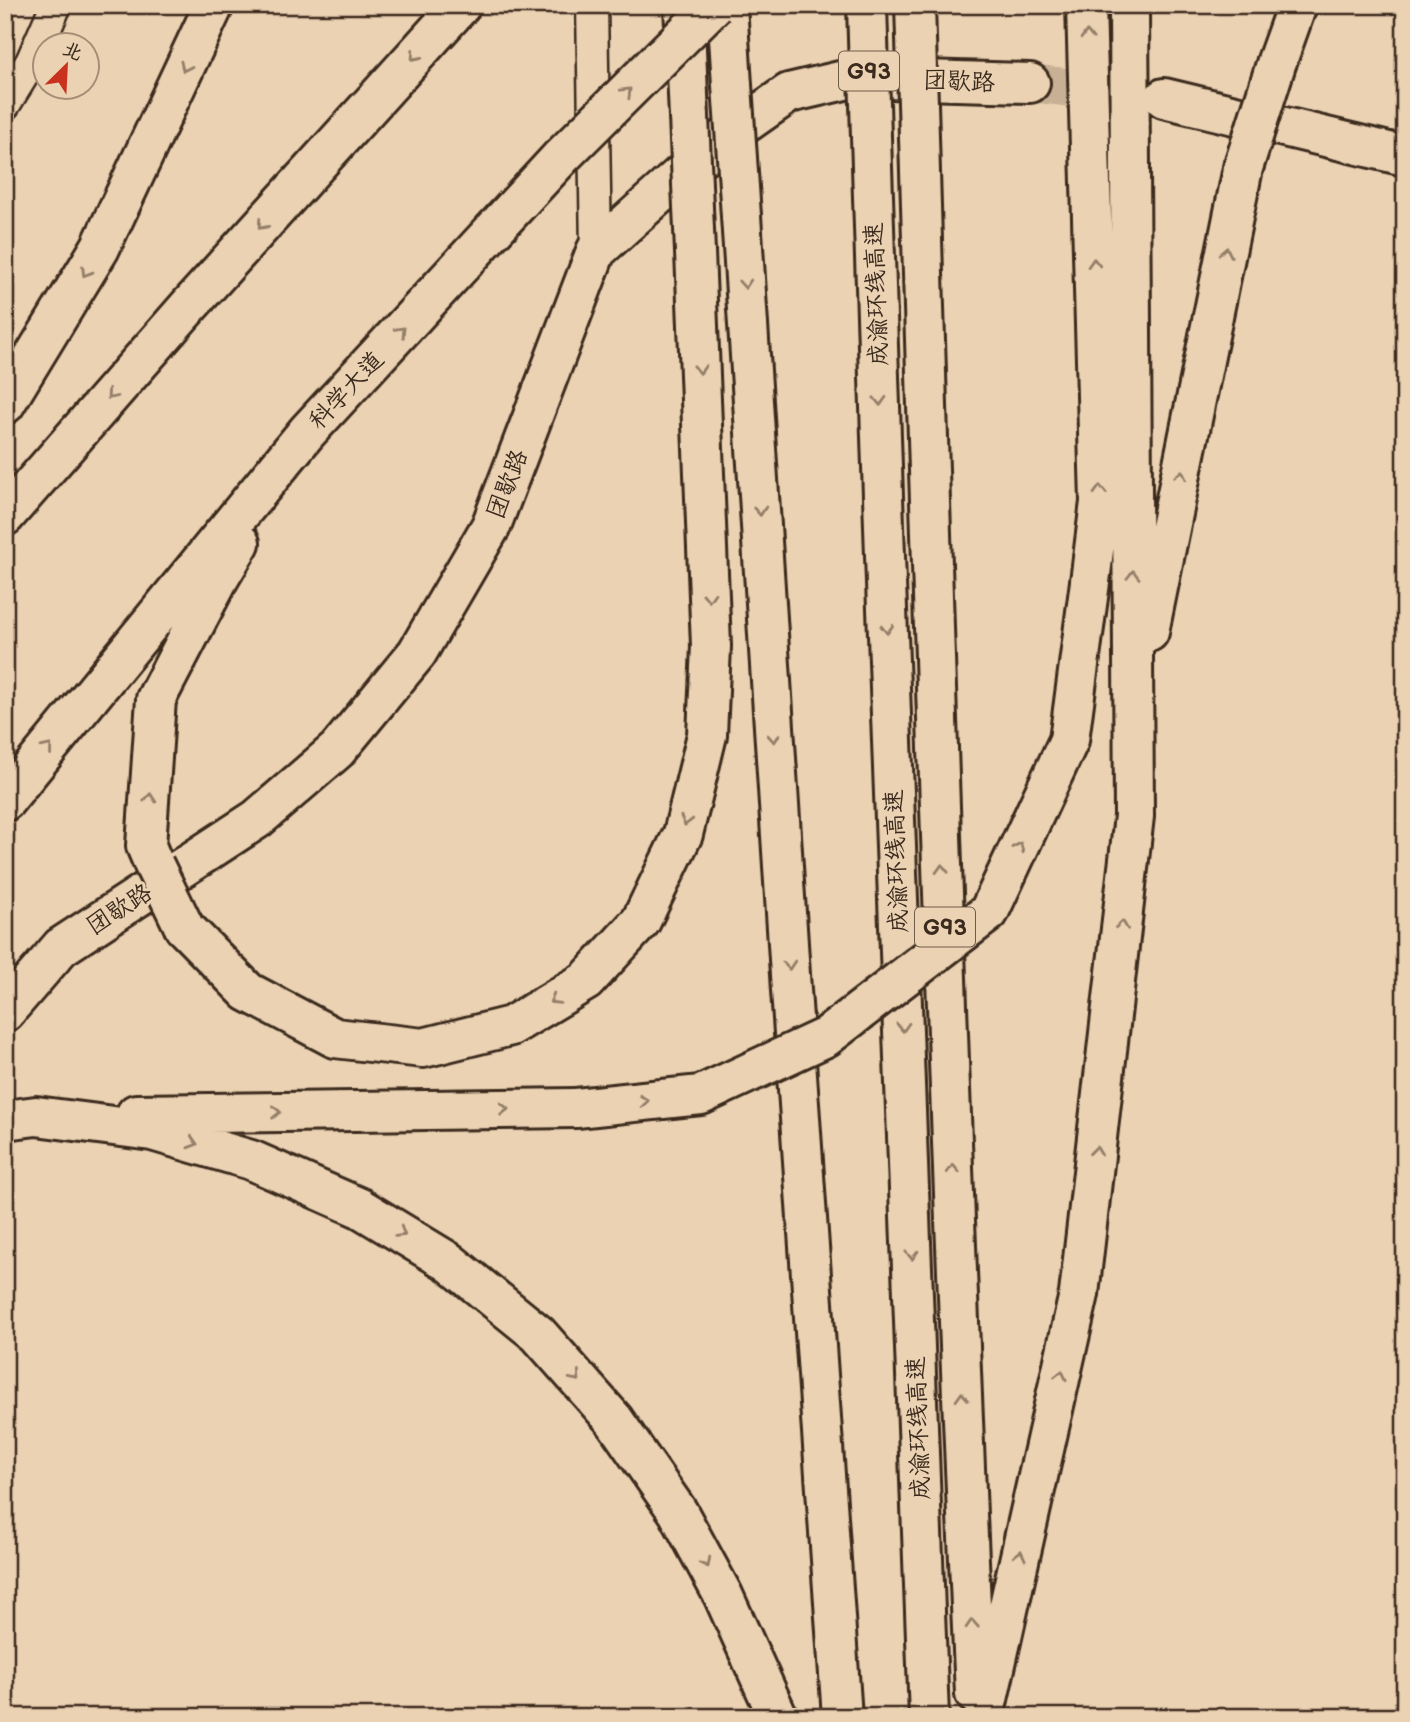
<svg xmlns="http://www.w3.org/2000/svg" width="1410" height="1722" viewBox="0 0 1410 1722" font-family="'Balsamiq Sans','LXGW WenKai TC',sans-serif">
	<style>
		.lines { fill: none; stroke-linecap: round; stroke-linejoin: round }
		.secondary-tunnel { stroke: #c8b095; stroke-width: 38; stroke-dasharray: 38 19; stroke-linecap: butt }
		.street-casing { stroke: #3b2a1e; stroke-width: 35 }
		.secondary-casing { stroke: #3b2a1e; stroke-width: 44 }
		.highway-casing { stroke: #3b2a1e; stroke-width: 44 }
		.street { stroke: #ebd2b3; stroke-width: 30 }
		.secondary { stroke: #ebd2b3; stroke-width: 38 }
		.highway { stroke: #ebd2b3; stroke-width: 38 }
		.highway-bridge-casing { stroke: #3b2a1e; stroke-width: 44; stroke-linecap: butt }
		.highway-bridge { stroke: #ebd2b3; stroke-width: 38 }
		.oneway { stroke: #937e68 }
		.labels { text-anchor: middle; stroke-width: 6; stroke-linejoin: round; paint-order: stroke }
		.shield { fill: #ebd2b3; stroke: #705c4b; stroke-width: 2 }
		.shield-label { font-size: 23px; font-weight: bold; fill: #3b2a1e }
		.street-label { font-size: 24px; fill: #3b2a1e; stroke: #ebd2b3 }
	</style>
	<rect width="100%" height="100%" fill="#ebd2b3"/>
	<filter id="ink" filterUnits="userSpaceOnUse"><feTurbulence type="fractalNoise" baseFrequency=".0143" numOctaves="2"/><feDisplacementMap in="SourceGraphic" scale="14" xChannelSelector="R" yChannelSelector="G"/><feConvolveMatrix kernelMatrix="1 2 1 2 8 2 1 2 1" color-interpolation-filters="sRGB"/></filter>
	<g filter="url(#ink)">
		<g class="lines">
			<path class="secondary-tunnel" d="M1030,83L1162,98"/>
			<g class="street-casing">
				<path id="street" d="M592,5L596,251
					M5,104L31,62L56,5"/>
			</g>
			<g class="secondary-casing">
				<path id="secondary" d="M1164,98L1405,156
					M5,1012L61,947L257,819L337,750L417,653L491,526L596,251L713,146L789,93L853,78L1030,83"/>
			</g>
			<g class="highway-casing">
				<path id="highway" d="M684,5L689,117
					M727,5L732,85
					M1086,5L1100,502L1090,582
					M1277,61L1297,5
					M871,137L885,556L929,1717
					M919,137C934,656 951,1175 975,1694
					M741,216L791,990L842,1717
					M5,404L100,248L214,5
					M5,516L188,307L461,5
					M1149,632L1243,168
					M5,801L307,432L561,157
					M154,865L146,846L156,699L218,580L240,543
					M184,927L248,992L335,1038L423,1048L511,1026L586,981L641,921L683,834L707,735L711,646L695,252
					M136,1114L576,1108
					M5,1120L36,1116L152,1131L251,1160L360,1208L449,1262L538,1334L614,1420L678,1512L723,1595L778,1717
					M984,1717L1079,1294L1134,816L1129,5"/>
			</g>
			<use href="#street" class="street"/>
			<use href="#secondary" class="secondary"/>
			<use href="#highway" class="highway"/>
			<g class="highway-bridge-casing">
				<path id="highway-bridge" d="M867,5L871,137
					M915,5L919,137
					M732,85L741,216
					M689,117L695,252
					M561,157L714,5
					M1243,168L1277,61
					M154,865L184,927
					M576,1108L701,1095L826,1037L989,912L1069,740L1090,582"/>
			</g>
			<use href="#highway-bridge" class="highway-bridge"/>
		</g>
		<defs><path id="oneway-chevron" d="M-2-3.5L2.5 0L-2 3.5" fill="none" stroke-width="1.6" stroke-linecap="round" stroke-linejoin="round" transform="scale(1.75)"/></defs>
		<g class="oneway">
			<use href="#oneway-chevron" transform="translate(1087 35) rotate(-92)"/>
			<use href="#oneway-chevron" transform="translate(415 56) rotate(132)"/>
			<use href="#oneway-chevron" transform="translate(185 67) rotate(115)"/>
			<use href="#oneway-chevron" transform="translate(627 92) rotate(-45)"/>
			<use href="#oneway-chevron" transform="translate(262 225) rotate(132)"/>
			<use href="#oneway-chevron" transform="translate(1226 252) rotate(-79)"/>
			<use href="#oneway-chevron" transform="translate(1094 263) rotate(-92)"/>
			<use href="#oneway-chevron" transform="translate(86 272) rotate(121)"/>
			<use href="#oneway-chevron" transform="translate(745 284) rotate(86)"/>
			<use href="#oneway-chevron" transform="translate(401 331) rotate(-47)"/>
			<use href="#oneway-chevron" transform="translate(700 369) rotate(88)"/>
			<use href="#oneway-chevron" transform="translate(111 395) rotate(131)"/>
			<use href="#oneway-chevron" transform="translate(880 401) rotate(88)"/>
			<use href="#oneway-chevron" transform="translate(1181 475) rotate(-79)"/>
			<use href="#oneway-chevron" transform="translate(1100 490) rotate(-92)"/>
			<use href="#oneway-chevron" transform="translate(760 511) rotate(86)"/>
			<use href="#oneway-chevron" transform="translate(1133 575) rotate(-90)"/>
			<use href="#oneway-chevron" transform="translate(709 597) rotate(88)"/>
			<use href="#oneway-chevron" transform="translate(887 629) rotate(88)"/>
			<use href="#oneway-chevron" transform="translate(774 738) rotate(86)"/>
			<use href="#oneway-chevron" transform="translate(48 748) rotate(-51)"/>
			<use href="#oneway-chevron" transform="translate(150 798) rotate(-86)"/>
			<use href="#oneway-chevron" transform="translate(686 821) rotate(104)"/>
			<use href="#oneway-chevron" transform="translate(1019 847) rotate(-65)"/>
			<use href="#oneway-chevron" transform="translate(942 869) rotate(-92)"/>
			<use href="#oneway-chevron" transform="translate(1122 925) rotate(-83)"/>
			<use href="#oneway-chevron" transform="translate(789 965) rotate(86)"/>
			<use href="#oneway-chevron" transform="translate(554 1000) rotate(149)"/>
			<use href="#oneway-chevron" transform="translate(903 1027) rotate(88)"/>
			<use href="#oneway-chevron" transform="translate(644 1101) rotate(-6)"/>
			<use href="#oneway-chevron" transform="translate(504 1109) rotate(-1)"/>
			<use href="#oneway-chevron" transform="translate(276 1112) rotate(-1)"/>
			<use href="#oneway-chevron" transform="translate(193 1143) rotate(17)"/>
			<use href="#oneway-chevron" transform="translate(1096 1151) rotate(-83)"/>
			<use href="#oneway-chevron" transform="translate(953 1169) rotate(-92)"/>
			<use href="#oneway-chevron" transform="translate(401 1233) rotate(31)"/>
			<use href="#oneway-chevron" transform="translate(912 1255) rotate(88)"/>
			<use href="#oneway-chevron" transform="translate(1061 1375) rotate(-77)"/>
			<use href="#oneway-chevron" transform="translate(576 1377) rotate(49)"/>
			<use href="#oneway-chevron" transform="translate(962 1397) rotate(-92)"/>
			<use href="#oneway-chevron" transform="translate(1020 1555) rotate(-77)"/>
			<use href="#oneway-chevron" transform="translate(706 1563) rotate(62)"/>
			<use href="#oneway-chevron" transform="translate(972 1624) rotate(-93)"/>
		</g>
	</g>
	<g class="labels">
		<g class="shield">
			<rect x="839" y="51.5" width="60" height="39" rx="5"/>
			<rect x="915" y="907.5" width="60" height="39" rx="5"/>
		</g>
		<g class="shield-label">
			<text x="869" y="79">G93</text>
			<text x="945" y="935">G93</text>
		</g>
		<g class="street-label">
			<text transform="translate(959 81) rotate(2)" y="8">团歇路</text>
			<text transform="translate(876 294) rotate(-92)" y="8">成渝环线高速</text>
			<text transform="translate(346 390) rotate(-47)" y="8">科学大道</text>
			<text transform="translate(507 484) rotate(-69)" y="8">团歇路</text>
			<text transform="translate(896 861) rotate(-92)" y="8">成渝环线高速</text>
			<text transform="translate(119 909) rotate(-33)" y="8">团歇路</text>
			<text transform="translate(918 1428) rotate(-92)" y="8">成渝环线高速</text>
		</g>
	</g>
	<rect width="1410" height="1722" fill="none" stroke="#ebd2b3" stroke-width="28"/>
	<rect x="14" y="14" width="1382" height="1694" fill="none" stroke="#3b2a1e" stroke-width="2.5" filter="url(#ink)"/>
	<g transform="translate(66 66) rotate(24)"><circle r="33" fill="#ebd2b3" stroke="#a58f77" stroke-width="2"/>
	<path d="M0-5L12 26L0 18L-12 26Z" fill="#c8321e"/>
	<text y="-10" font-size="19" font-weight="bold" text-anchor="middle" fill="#3b2a1e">北</text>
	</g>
</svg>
